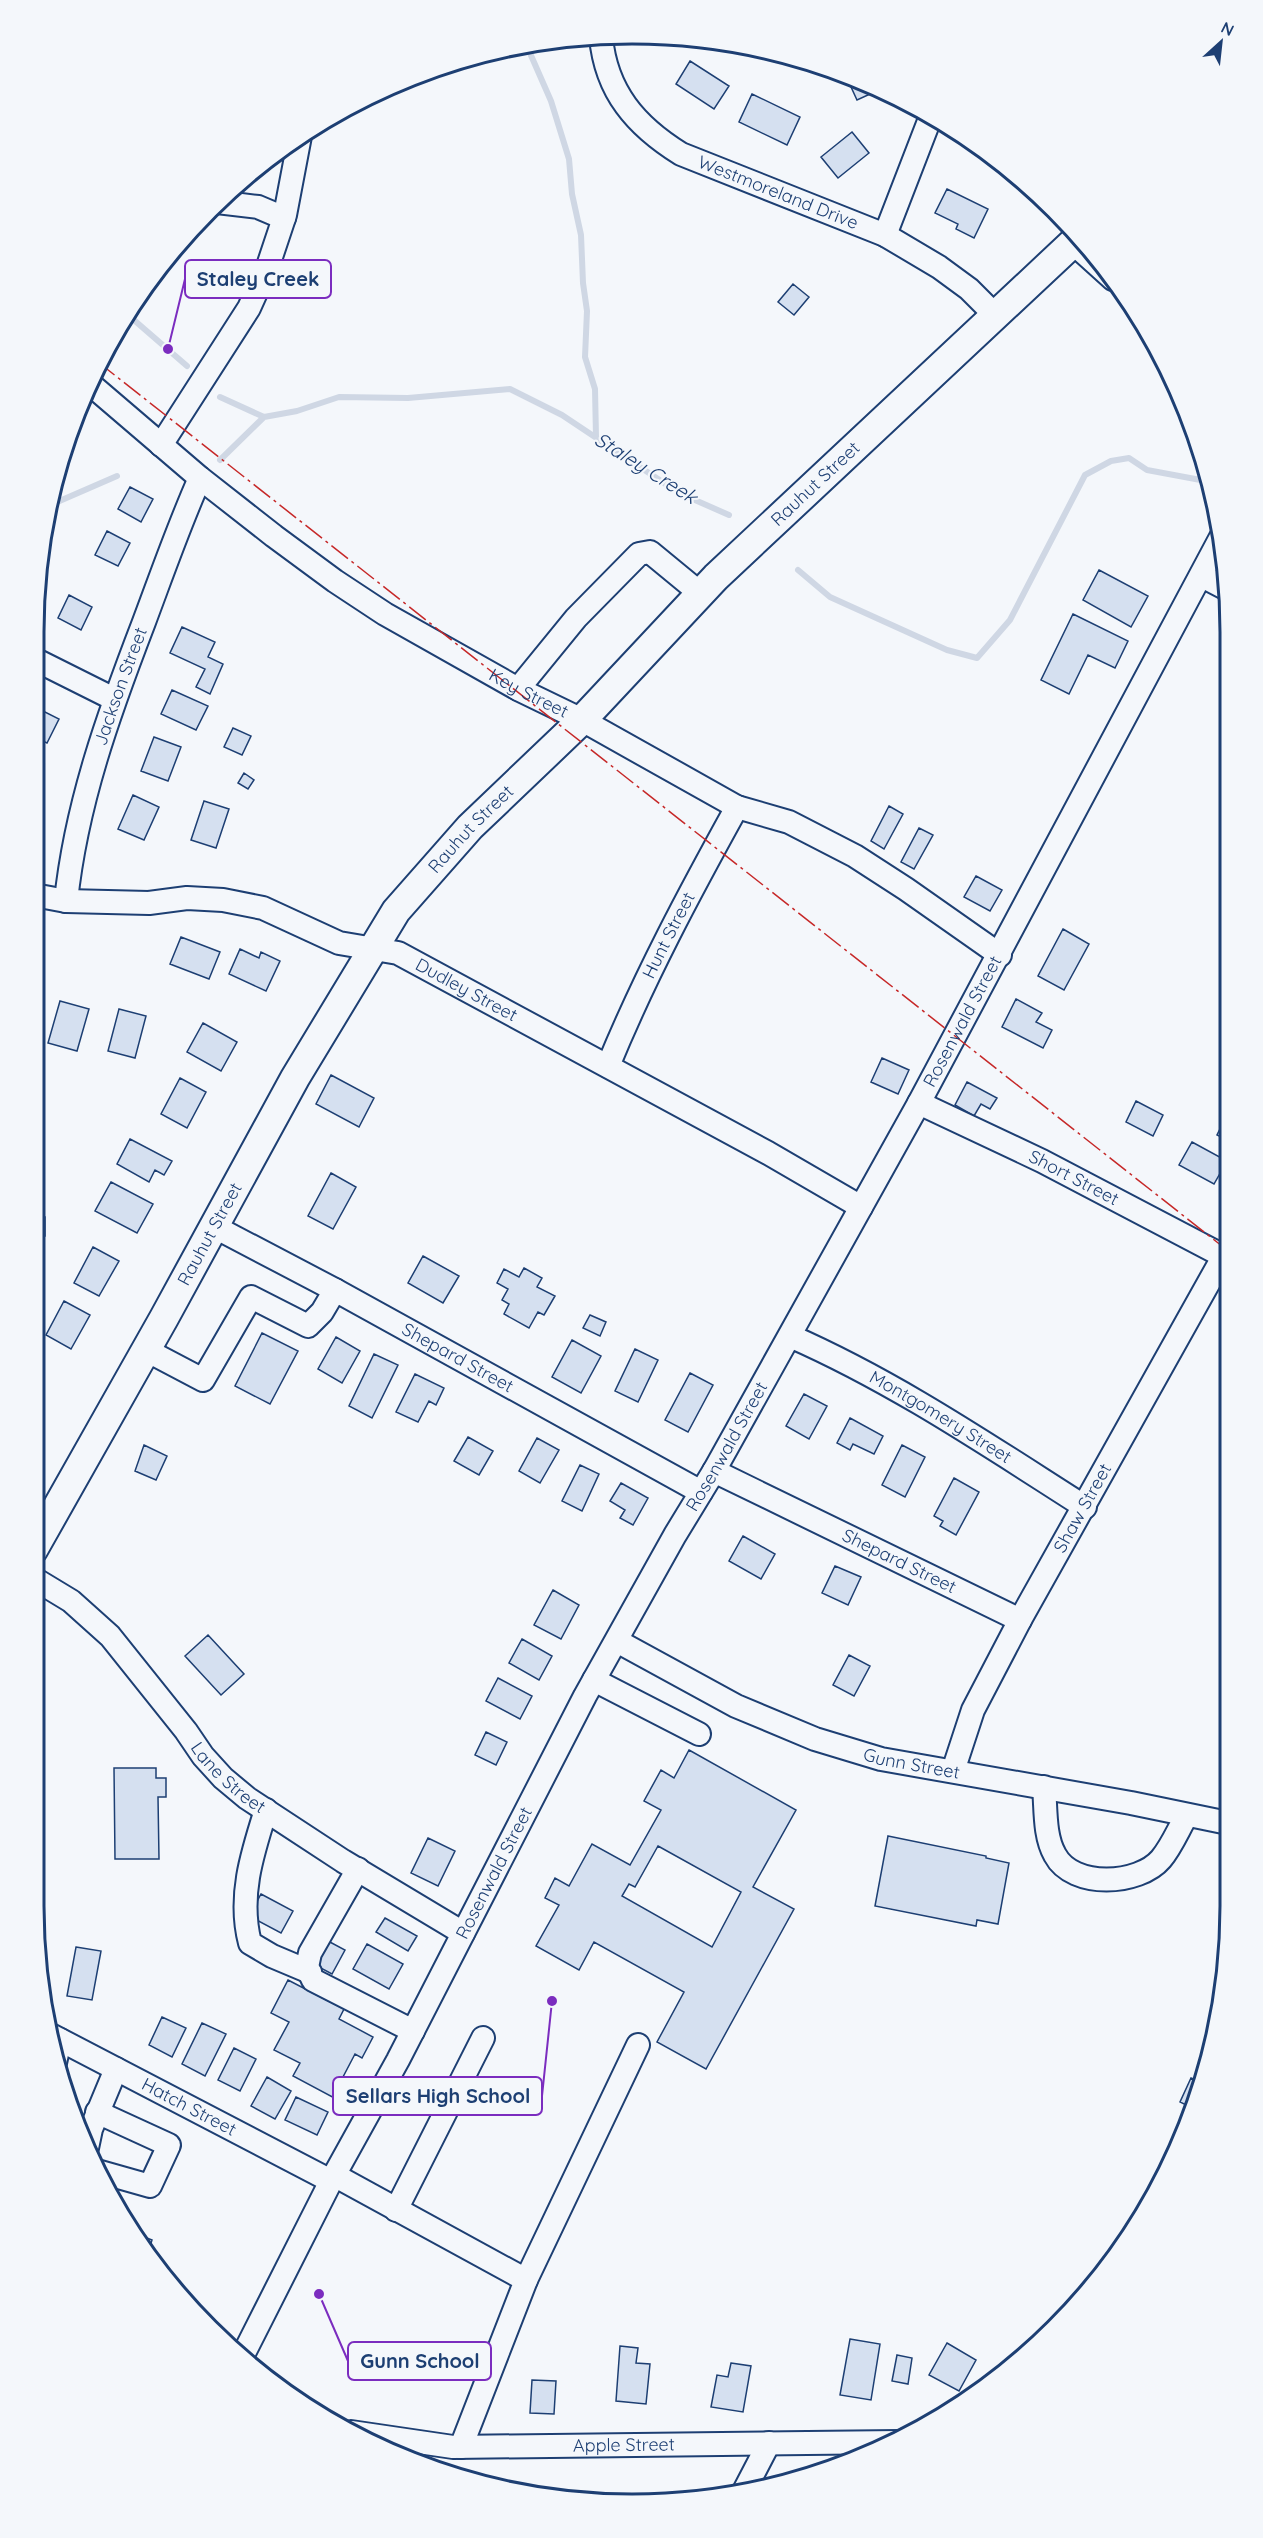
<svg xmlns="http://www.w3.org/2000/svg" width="1263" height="2538" viewBox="0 0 1263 2538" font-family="Quicksand,sans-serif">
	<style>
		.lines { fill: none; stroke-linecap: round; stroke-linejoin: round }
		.stream { stroke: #cfd7e4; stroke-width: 6 }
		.building { fill: #d5e0f0; stroke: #1d3f73; stroke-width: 1.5; fill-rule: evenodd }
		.minor-casing { stroke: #1d3f73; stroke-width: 26 }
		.major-casing { stroke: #1d3f73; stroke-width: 32 }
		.minor { stroke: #f4f7fb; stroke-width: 22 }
		.major { stroke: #f4f7fb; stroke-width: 28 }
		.power { stroke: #c62828; stroke-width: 1.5; stroke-dasharray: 21 4.5 3 4.5; stroke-linecap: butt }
		.labels { text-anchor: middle; stroke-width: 4.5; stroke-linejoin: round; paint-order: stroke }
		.street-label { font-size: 18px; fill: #1d3f73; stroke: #f4f7fb }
		.water-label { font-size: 20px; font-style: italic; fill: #1d3f73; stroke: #f4f7fb }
		.rim { fill: none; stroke: #1d3f73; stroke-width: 3 }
		.leader { fill: none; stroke: #7b2cbf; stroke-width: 2 }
		.callout-dot { fill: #7b2cbf; stroke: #f4f7fb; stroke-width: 2 }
		.callout { fill: #f4f7fb; stroke: #7b2cbf; stroke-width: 2 }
		.callout-label { font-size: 20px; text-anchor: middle; font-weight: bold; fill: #1d3f73 }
	</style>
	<rect width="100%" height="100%" fill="#f4f7fb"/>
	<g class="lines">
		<path class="stream" d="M526,44L551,101L569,159L572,194L581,235L583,283L587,311L585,357L595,389L596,437
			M127,314L187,366
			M220,397L264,417L297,411L339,397L408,398L510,389L562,415L679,493L729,515
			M220,460L264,417
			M48,506L117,476
			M798,570L830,597L947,650L977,658L1010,620L1085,475L1111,461L1129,458L1147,470L1206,481"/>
	</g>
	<path class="building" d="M690,61L729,86L714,109L676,84Z
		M846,76L881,89L857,100Z
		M752,94L800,117L787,145L739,122Z
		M852,132L869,153L838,178L821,157Z
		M947,189L988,209L974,238L956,229L958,224L935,213Z
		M793,284L809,297L794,315L778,302Z
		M130,487L153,499L141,522L118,509Z
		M107,531L130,543L118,566L95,555Z
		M1099,570L1148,596L1131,627L1083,600Z
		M36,581L44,585L34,605V593Z
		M69,595L92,607L81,630L58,618Z
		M1073,614L1128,641L1115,668L1088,655L1069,694L1041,680Z
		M182,627L215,642L208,657L223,664L210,694L196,687L205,669L170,653Z
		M172,690L208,706L196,730L161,714Z
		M35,707L59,719L47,743L34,737Z
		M233,728L251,736L242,755L224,747Z
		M154,737L181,747L168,781L141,771Z
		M244,773L254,780L248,789L238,783Z
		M133,795L159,807L144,840L118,829Z
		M204,801L229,809L216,848L191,840Z
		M889,806L903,814L884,849L871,841Z
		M919,828L933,835L914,869L901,862Z
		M976,876L1002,890L990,911L964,897Z
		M1063,929L1089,944L1064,990L1038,976Z
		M181,937L220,952L209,979L170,964Z
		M240,949L259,958L261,952L280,961L266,991L229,974Z
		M1016,999L1042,1013L1036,1022L1052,1030L1043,1048L1002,1027Z
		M60,1001L89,1009L77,1051L48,1043Z
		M119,1009L146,1016L135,1058L108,1051Z
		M203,1023L237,1042L221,1071L187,1052Z
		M882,1058L909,1070L898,1094L871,1082Z
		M331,1075L374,1098L359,1127L316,1104Z
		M180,1078L206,1092L187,1128L161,1114Z
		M967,1082L997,1098L990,1109L981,1104L974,1116L955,1105Z
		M1136,1101L1163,1115L1153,1136L1126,1122Z
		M1226,1117L1227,1140L1217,1135Z
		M130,1139L172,1161L164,1175L155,1170L149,1182L117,1164Z
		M1192,1142L1227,1161L1214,1184L1179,1165Z
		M331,1173L356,1187L333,1229L308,1216Z
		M111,1182L153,1204L137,1233L95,1211Z
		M34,1217H45V1236H34Z
		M93,1247L119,1261L99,1296L74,1283Z
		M423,1256L459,1276L443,1303L408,1283Z
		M524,1268L542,1278L537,1287L555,1296L544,1315L538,1312L529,1328L504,1314L509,1304L502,1300L508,1289L497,1283L504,1269L519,1277Z
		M64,1301L90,1315L71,1349L46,1335Z
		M590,1315L606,1322L600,1336L583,1328Z
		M262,1333L298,1351L270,1404L235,1386Z
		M336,1337L360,1351L342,1383L318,1369Z
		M572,1340L601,1356L581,1393L552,1377Z
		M635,1349L658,1360L638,1402L615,1391Z
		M374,1354L398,1365L372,1418L349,1406Z
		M690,1373L713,1385L688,1432L665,1420Z
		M415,1374L444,1388L436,1405L429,1401L418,1422L396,1412Z
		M804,1394L827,1406L809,1439L786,1426Z
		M850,1418L883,1436L874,1454L853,1444L850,1450L837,1443Z
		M468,1437L493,1451L479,1475L454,1461Z
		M537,1438L559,1450L540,1483L519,1471Z
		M144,1445L167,1456L156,1480L135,1471Z
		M902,1445L925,1457L905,1497L882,1485Z
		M580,1465L599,1474L582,1511L562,1501Z
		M954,1478L979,1492L956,1535L940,1526L943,1521L934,1516Z
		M621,1483L648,1498L633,1525L620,1518L625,1510L610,1501Z
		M743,1536L775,1554L761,1579L729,1561Z
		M835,1566L861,1577L848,1605L822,1593Z
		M553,1590L579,1605L561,1639L534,1625Z
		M208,1635L244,1674L221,1695L185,1656Z
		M522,1639L552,1656L539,1680L509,1663Z
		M849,1655L870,1666L854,1696L833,1685Z
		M498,1678L532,1696L520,1719L486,1701Z
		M486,1732L507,1742L496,1765L475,1755Z
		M689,1750L796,1810L753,1887L794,1909L706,2069L657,2042L684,1992L594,1942L579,1970L536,1946L559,1905L545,1898L555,1878L569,1886L592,1844L630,1865L661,1810L644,1801L661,1770L674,1778ZM658,1846L741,1892L712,1947L622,1896L629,1884L635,1887Z
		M114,1768H156V1778H166V1797H158L159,1859H115Z
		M888,1836L986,1856V1858L1009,1863L998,1924L977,1920L976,1926L875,1906Z
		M428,1838L455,1851L438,1886L411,1873Z
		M261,1894L293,1911L281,1933L249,1916Z
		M385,1918L417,1936L408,1951L376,1932Z
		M328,1941L345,1950L332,1974L315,1965Z
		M367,1944L403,1964L389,1989L353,1969Z
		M76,1947L101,1951L92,2000L67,1996Z
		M288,1980L344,2009L339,2019L373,2037L362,2058L355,2054L343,2077L348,2080L338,2100L293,2076L300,2063L274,2050L289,2022L271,2013Z
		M162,2017L186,2028L172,2057L149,2045Z
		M202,2023L226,2034L205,2076L182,2064Z
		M234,2048L256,2059L240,2091L218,2080Z
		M267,2077L291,2091L275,2119L251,2106Z
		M1191,2078L1202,2083L1192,2108L1180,2102Z
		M296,2097L328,2112L317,2135L285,2120Z
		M131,2232L152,2240L147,2256Z
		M850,2339L880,2344L871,2400L840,2395Z
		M947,2343L976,2360L959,2391L929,2375Z
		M620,2346L638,2348L636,2363L650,2364L646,2404L616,2401Z
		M897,2355L912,2358L908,2384L892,2381Z
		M731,2363L751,2366L743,2412L711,2407L717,2375L728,2377Z
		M532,2380L556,2381L554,2414L530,2413Z"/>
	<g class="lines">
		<g class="minor-casing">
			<g id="minor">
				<path id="s1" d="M601,37C606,92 636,126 681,154L885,235L939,267L969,289L995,315"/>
				<path d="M217,202L258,207L284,218"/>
				<path d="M885,235L931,116"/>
				<path d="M1073,243L1113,279"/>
				<path id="s2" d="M89,383L200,478L274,536L335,581L385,614L518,689L582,720L737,807L789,822L855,856L906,889L1000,955"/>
				<path d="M161,445L249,308L268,266L285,215L300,136"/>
				<path d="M1202,576L1225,588"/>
				<path d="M34,659L114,699"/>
				<path d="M518,689L576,618L639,554L650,552L701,594"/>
				<path id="s3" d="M34,895L66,901L149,903L187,898L223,900L263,908L339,943L398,953L768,1153L861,1207"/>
				<path id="s4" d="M66,901C76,804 109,713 144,622C162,574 179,525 200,478"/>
				<path id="s5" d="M608,1066C645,976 690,892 737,807"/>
				<path id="s6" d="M919,1103L1042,1161L1227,1258"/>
				<path id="s7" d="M213,1226L335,1290L701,1492"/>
				<path id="s8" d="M790,1336C895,1382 989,1446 1085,1507"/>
				<path d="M146,1350L203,1380L251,1297L308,1326L322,1312L335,1290"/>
				<path id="s9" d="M714,1471L1020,1620"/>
				<path id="s10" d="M33,1578L71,1601L110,1636L186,1731L203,1756L223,1778L247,1798L343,1861L463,1933"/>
				<path id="s11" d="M617,1641L736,1706L815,1739L881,1759L1131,1803L1228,1823"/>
				<path d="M594,1680L699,1734"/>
				<path id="s12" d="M953,1771L973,1710L1020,1620L1227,1250"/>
				<path d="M1044,1787C1046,1809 1044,1836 1055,1855C1073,1889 1139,1885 1161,1859C1172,1846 1179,1828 1187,1815"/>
				<path d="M266,1810C252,1854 238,1897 250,1943L272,1956L310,1972"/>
				<path d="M358,1869L310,1953L307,1967L313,1980L413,2031"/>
				<path id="s13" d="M47,2033L331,2181"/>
				<path d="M55,2063L60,2040"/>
				<path d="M97,2112L169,2145L150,2186L97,2171"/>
				<path d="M87,2148L91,2129L116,2069"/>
				<path d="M334,2175L526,2280L461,2447"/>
				<path d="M396,2210L483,2038"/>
				<path d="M526,2280L638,2045"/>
				<path id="s14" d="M241,2359L331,2181L398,2060L585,1696L675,1535L714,1471L919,1103L1221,537"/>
				<path id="s15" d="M351,2432L453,2447L899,2442"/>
				<path d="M743,2493L769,2443"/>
			</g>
		</g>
		<g class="major-casing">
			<g id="major">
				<path id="s16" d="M33,1550L164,1318L295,1078L396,911L470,827L582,720L716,577L1078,238"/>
			</g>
		</g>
		<use href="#minor" class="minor"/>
		<use href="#major" class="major"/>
		<path class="power" d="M98,362L1227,1250"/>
	</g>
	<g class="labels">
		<g class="street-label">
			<text dy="6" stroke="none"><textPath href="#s1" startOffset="252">Westmoreland Drive</textPath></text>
			<text dy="6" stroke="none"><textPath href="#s16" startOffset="1334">Rauhut Street</textPath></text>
			<text dy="6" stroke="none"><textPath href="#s4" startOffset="222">Jackson Street</textPath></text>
			<text dy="6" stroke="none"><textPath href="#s2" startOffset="540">Key Street</textPath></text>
			<text dy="6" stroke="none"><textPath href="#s16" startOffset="846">Rauhut Street</textPath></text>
			<text dy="6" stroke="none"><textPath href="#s5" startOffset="144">Hunt Street</textPath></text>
			<text dy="6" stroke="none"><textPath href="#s3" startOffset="452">Dudley Street</textPath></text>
			<text dy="6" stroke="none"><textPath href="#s14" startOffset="1520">Rosenwald Street</textPath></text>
			<text dy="6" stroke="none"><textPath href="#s6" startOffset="172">Short Street</textPath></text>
			<text dy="6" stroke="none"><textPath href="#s16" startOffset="362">Rauhut Street</textPath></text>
			<text dy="6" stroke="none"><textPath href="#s7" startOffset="278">Shepard Street</textPath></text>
			<text dy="6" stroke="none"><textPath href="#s8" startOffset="171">Montgomery Street</textPath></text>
			<text dy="6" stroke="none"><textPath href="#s14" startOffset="1034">Rosenwald Street</textPath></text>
			<text dy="6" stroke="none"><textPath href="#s12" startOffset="294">Shaw Street</textPath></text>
			<text dy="6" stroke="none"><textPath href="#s9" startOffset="206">Shepard Street</textPath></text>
			<text dy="6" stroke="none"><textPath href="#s11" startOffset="321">Gunn Street</textPath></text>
			<text dy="6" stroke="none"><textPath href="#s10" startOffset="282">Lane Street</textPath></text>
			<text dy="6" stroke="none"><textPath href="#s14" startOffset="548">Rosenwald Street</textPath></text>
			<text dy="6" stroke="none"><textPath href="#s13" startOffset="160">Hatch Street</textPath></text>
			<text dy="6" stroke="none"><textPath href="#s15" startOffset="274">Apple Street</textPath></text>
		</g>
		<g class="water-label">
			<text transform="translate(646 468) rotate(32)" y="7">Staley Creek</text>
		</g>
	</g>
	<path d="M0 0H1263V2538H0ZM632 44H632A588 588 0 0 1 1220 632V1906A588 588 0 0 1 632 2494H632A588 588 0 0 1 44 1906V632A588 588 0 0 1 632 44Z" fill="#f4f7fb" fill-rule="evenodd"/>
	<path class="rim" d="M632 44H632A588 588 0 0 1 1220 632V1906A588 588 0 0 1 632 2494H632A588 588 0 0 1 44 1906V632A588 588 0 0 1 632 44Z"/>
	<path class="leader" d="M168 349L185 279M552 2001L542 2096M319 2294L348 2361"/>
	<g class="callout-dot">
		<circle cx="168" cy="349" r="6"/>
		<circle cx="552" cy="2001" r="6"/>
		<circle cx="319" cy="2294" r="6"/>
	</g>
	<g class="callout">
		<rect x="185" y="260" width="146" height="38" rx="6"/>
		<rect x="333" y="2077" width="209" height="38" rx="6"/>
		<rect x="348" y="2342" width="143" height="38" rx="6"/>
	</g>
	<g class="callout-label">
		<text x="258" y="286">Staley Creek</text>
		<text x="438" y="2103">Sellars High School</text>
		<text x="420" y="2368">Gunn School</text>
	</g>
	<g transform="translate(1221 42) rotate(27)" stroke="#f4f7fb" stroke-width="4.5" paint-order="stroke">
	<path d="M0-4.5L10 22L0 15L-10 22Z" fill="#1d3f73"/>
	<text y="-9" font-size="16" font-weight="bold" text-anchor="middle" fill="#1d3f73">N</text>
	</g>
</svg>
